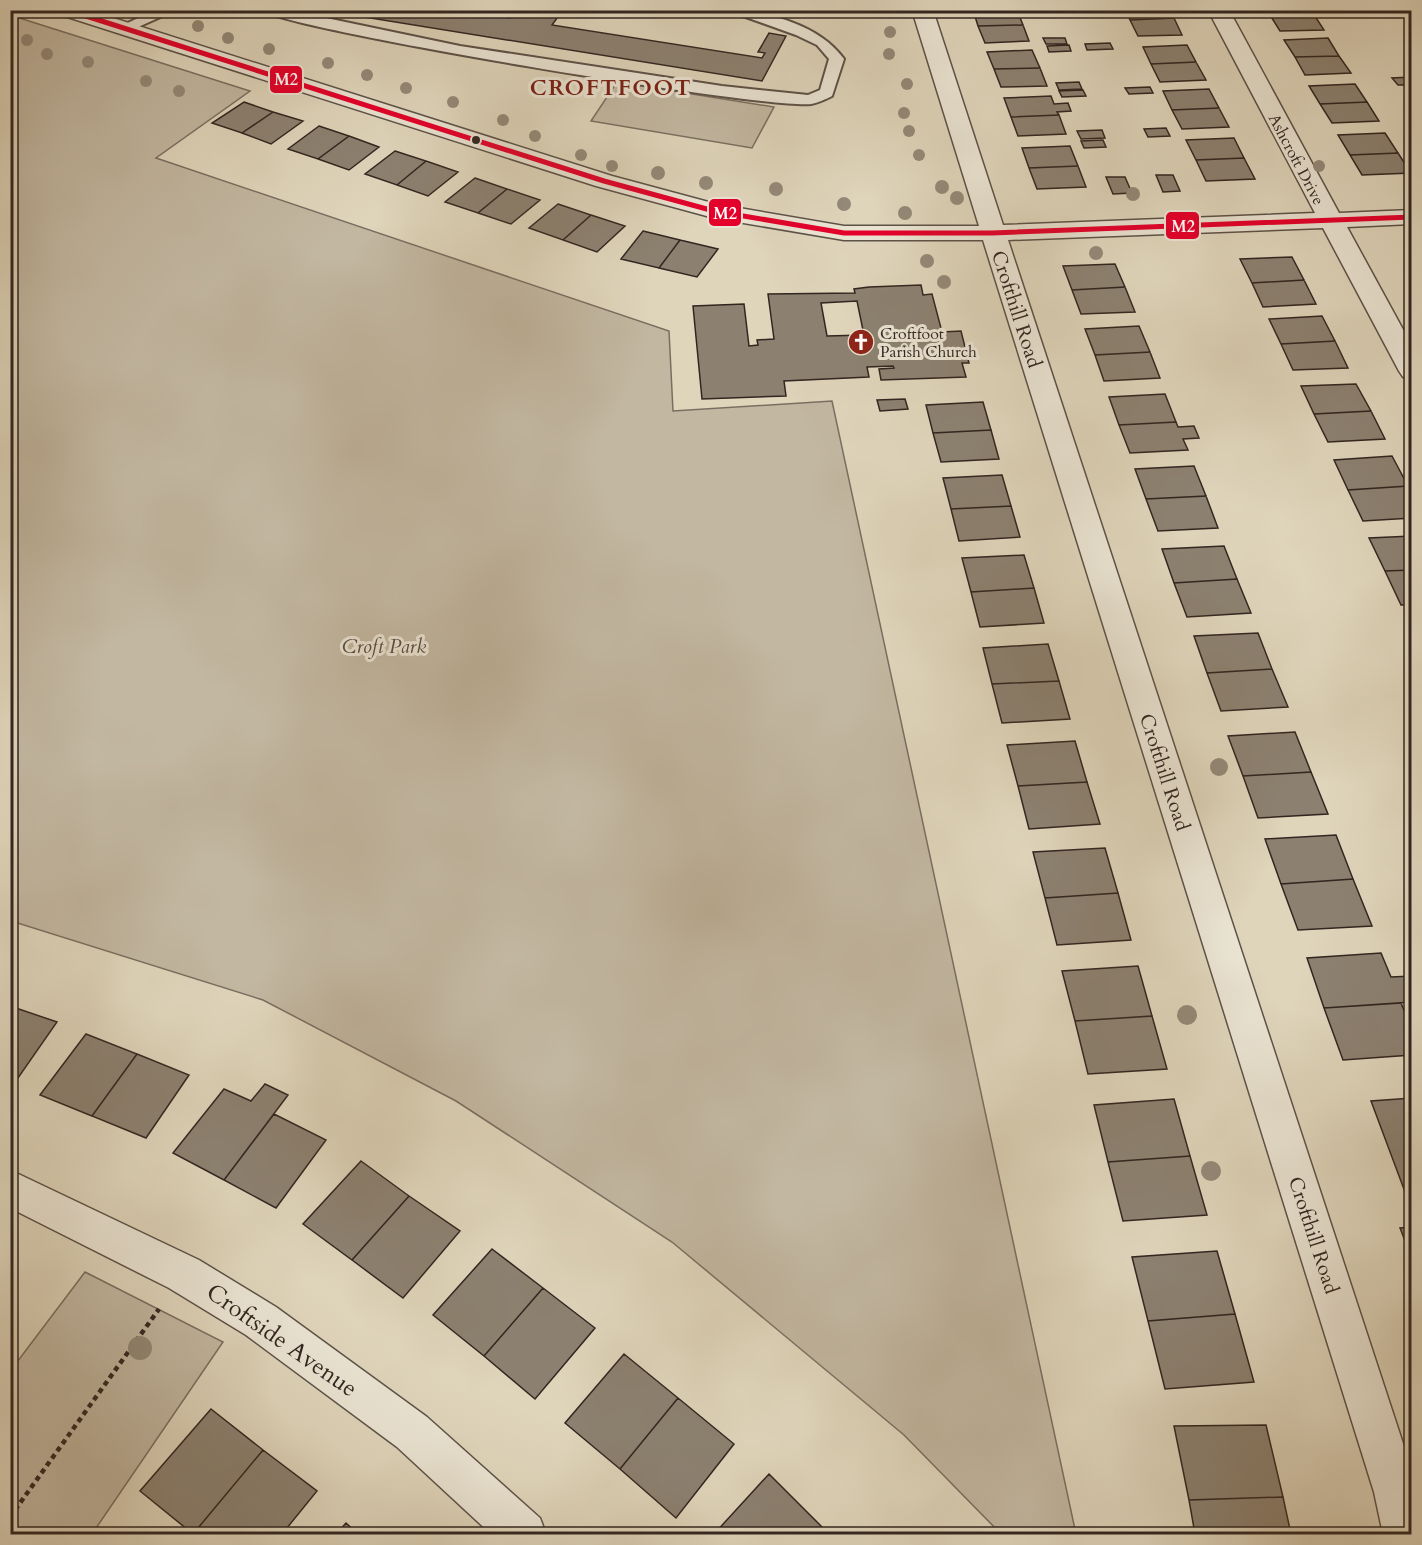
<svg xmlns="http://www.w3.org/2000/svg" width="1422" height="1545" viewBox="0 0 1422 1545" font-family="Cardo,serif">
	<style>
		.green { fill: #c2b7a1; stroke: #7a6e61; stroke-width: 1.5 }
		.building { fill: #8c8171; stroke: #322621; stroke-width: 1.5; fill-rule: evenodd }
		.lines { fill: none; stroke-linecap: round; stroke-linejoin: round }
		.service-casing { stroke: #5d5248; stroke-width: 4 }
		.minor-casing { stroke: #5d5248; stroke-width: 3 }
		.path { stroke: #322621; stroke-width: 4.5; stroke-dasharray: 5 4; stroke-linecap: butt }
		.service { fill: #eae4d3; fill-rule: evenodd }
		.minor { fill: #eae4d3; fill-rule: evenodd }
		.bus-1-casing { stroke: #eae4d3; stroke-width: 8 }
		.bus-1 { stroke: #e4002b; stroke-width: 5 }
		.tree { fill: #948978 }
		.bus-dot { fill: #322621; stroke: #eae4d3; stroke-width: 2 }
		.labels { text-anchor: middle; stroke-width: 6; stroke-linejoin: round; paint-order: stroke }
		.far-street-label { font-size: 16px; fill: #322621; stroke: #eae4d3 }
		.far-poi-label { font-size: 16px; fill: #322621; stroke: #eae4d3; text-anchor: start }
		.street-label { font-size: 20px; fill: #322621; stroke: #eae4d3 }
		.park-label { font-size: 20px; font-style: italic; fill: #564a41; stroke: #eae4d3 }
		.far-district-label { font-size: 22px; font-weight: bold; letter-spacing: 1.5px; fill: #7a1f14; stroke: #eae4d3 }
		.near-street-label { font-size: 24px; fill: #322621; stroke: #eae4d3 }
		.line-badge { stroke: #eae4d3; stroke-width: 2 }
		.badge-label { font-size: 16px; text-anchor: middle; font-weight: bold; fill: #fff }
	</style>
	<rect width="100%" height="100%" fill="#dfd5bb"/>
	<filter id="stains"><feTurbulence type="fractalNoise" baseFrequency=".00333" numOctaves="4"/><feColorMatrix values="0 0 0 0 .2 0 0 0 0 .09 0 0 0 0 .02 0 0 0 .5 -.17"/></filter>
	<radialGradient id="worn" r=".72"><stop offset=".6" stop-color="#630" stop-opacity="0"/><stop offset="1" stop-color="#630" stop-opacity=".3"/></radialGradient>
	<path class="green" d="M10,15L250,91L156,158L669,331L673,411L832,401L1076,1534H1001L904,1435L672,1242L456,1101L263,1000L11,921Z
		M617,82L774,107L752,148L591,121Z
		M85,1272L223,1342L92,1534H11V1370Z"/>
	<path class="building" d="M321,10H461L510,18L516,10H563L552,25L762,58L765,53L758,52L769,33L786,36L762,81Z
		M973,10H1017L1023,25L978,26Z
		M1126,10H1170L1174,18L1130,20Z
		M1267,10H1311L1313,13L1270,15Z
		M1313,13L1324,30L1280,31L1270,15Z
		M1174,18L1182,35L1138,36L1130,20Z
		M1023,25L1029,41L985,43L978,26Z
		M1043,38H1065L1067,44H1046Z
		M1328,38L1339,56L1295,57L1284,40Z
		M1110,43L1113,49L1087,50L1085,44Z
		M1069,45L1071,51L1049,52L1047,46Z
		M1187,45L1196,62L1151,64L1143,47Z
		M1032,50L1040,68L994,69L987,52Z
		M1339,56L1351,73L1305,75L1295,57Z
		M1196,62L1206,80L1160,82L1151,64Z
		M1040,68L1047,86L1001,87L994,69Z
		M1412,77V85H1398L1392,78Z
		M1079,82L1082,89L1059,90L1056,83Z
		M1355,84L1367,102L1320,104L1309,86Z
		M1150,87L1153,93L1129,94L1125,88Z
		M1209,89L1219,108L1172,110L1163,91Z
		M1083,90L1086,96L1062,97L1059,91Z
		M1051,96L1054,104L1068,103L1071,111L1057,112L1059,115L1011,117L1004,98Z
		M244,102L273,112L242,133L212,123Z
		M1367,102L1379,121L1332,123L1320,104Z
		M1219,108L1229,127L1182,129L1172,110Z
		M273,112L303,121L271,144L242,133Z
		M1059,115L1066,134L1018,136L1011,117Z
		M319,126L349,136L318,159L288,149Z
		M1166,128L1170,136L1148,137L1144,129Z
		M1102,130L1105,138L1081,139L1077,131Z
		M1385,133L1398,153L1350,155L1338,135Z
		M349,136L379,147L349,170L318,159Z
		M1234,138L1244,158L1196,160L1186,140Z
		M1103,140L1106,147L1084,148L1081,141Z
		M1070,146L1078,166L1029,168L1022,148Z
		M395,151L426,161L397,185L365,174Z
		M1398,153L1411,173L1362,175L1350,155Z
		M1244,158L1255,179L1206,181L1196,160Z
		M426,161L458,172L428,196L397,185Z
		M1078,166L1086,187L1037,189L1029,168Z
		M1156,175H1173L1180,191L1163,192Z
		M1106,177H1125L1132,193L1113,194Z
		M475,178L507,189L478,213L445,202Z
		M507,189L540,200L511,224L478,213Z
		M558,204L591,215L563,240L529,228Z
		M591,215L625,226L597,252L563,240Z
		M643,231L680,240L659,268L621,259Z
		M680,240L718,249L697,277L659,268Z
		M1292,257L1304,280L1252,283L1240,259Z
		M1115,264L1125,287L1072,290L1063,266Z
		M1304,280L1316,304L1263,307L1252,283Z
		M921,285L923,295L932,294L942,332L961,331L969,363H962L966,377L881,380L879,369L894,368L893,366L867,367L869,377L784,381L786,396L702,399L693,306L744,304L749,346L758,345L757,340L774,339L768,294L855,293L854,289L869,287ZM857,301L864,335L827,336L821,303Z
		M1125,287L1135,312L1081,314L1072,290Z
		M1322,316L1335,341L1281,344L1269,319Z
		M1139,326L1150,352L1095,355L1085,329Z
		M1335,341L1348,368L1293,370L1281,344Z
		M1150,352L1160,378L1104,381L1095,355Z
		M1356,384L1371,411L1314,414L1301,386Z
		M1165,394L1176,422L1119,425L1109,397Z
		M905,399L908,409L880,411L877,400Z
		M983,402L991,430L933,433L926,405Z
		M1371,411L1385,439L1328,442L1314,414Z
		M1176,422L1178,427L1194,426L1199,438L1183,439L1188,450L1130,453L1119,425Z
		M991,430L999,459L941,462L933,433Z
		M1392,456L1408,486L1348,490L1334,460Z
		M1194,466L1206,496L1146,499L1135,469Z
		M1002,475L1011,506L951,509L943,478Z
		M1408,486L1412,493V518L1363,521L1348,490Z
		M1206,496L1218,528L1158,531L1146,499Z
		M1011,506L1020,537L959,541L951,509Z
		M1412,536V570L1385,571L1369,538Z
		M1224,546L1237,579L1174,583L1162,549Z
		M1024,555L1034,588L971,592L962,558Z
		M1412,570V605H1401L1385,571Z
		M1237,579L1251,613L1187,617L1174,583Z
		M1034,588L1044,623L980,627L971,592Z
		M1258,633L1272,669L1207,673L1194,636Z
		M1048,644L1059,681L992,684L983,648Z
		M1272,669L1288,707L1221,711L1207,673Z
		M1059,681L1070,719L1002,723L992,684Z
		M1295,732L1311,772L1243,776L1228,736Z
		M1075,741L1087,782L1018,786L1007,745Z
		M1311,772L1328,814L1258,818L1243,776Z
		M1087,782L1100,824L1029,829L1018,786Z
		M1336,835L1353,879L1281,884L1265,839Z
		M1105,848L1118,893L1045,898L1033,852Z
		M1353,879L1372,926L1298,930L1281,884Z
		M1118,893L1131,940L1057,945L1045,898Z
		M1381,953L1391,977L1412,976V1002L1324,1008L1307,958Z
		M1138,966L1152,1016L1075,1021L1062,971Z
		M1401,1003L1412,1030V1055L1343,1060L1324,1008Z
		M10,1006L57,1022L11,1088H10Z
		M1152,1016L1167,1069L1088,1074L1075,1021Z
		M86,1034L137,1054L92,1116L40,1095Z
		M137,1054L189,1075L146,1138L92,1116Z
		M265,1084L288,1095L224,1180L173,1153L224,1089L251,1101Z
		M1412,1098V1208H1411L1371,1101Z
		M1174,1099L1190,1156L1108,1162L1094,1105Z
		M274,1114L326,1140L276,1208L224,1180Z
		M1190,1156L1207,1215L1123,1221L1108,1162Z
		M361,1161L409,1196L352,1260L303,1224Z
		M409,1196L460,1231L403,1298L352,1260Z
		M1412,1227V1259L1400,1228Z
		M492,1249L543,1288L484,1356L433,1315Z
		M1217,1251L1235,1314L1148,1321L1132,1257Z
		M543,1288L595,1328L535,1399L484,1356Z
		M1235,1314L1254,1382L1165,1389L1148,1321Z
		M624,1354L678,1398L620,1469L565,1423Z
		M678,1398L734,1444L676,1518L620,1469Z
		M211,1409L263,1450L193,1534L140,1491Z
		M1266,1425L1283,1497L1189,1500L1174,1426Z
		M263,1450L317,1491L282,1534H193Z
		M769,1474L823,1528L817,1534H714Z
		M1283,1497L1291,1534H1195L1189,1500Z
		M346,1523L358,1534H336Z"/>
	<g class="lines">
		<g class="service-casing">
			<path id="service" d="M155,10H176L127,32L122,33L115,29Z
				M262,10H288L460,46L722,86L808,95L820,90L829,59L817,45L796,35L726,10C766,10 820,25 844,59L832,96C826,99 818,103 811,104C767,110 283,29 262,10Z"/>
		</g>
		<g class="minor-casing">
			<path id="minor" d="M55,10H88L612,176L716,204L844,226H979L912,10H933L1003,225L1315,213L1208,10H1229L1339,213L1412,210V224L1347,227L1412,346V379L1403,377L1399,371L1323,228L1008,240L1412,1471V1534H1383L1374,1492L983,240H844L714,218L596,186L58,14Z
				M10,1170L199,1260L276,1307L427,1417L540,1518L546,1534H491L397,1447L246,1335L169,1288L10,1208Z"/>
		</g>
		<path class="path" d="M10,1517L159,1309"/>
		<use href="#service" class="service"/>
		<use href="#minor" class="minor"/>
		<g class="bus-1-casing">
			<path id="bus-1" d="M67,10L604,181L714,211L844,233H992L1412,217"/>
		</g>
		<use href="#bus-1" class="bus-1"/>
	</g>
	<g class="tree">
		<circle cx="198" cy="26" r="6"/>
		<circle cx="890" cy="32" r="6"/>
		<circle cx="228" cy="38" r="6"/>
		<circle cx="27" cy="40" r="6"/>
		<circle cx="269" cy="49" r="6"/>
		<circle cx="47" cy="54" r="6"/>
		<circle cx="889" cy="54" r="6"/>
		<circle cx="88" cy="62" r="6"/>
		<circle cx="328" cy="63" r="6"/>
		<circle cx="367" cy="75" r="6"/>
		<circle cx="146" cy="81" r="6"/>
		<circle cx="907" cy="84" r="6"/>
		<circle cx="406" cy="88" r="6"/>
		<circle cx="179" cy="91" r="6"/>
		<circle cx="453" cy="102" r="6"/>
		<circle cx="904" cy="113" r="6"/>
		<circle cx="503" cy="120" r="6"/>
		<circle cx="909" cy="131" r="6"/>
		<circle cx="535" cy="136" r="6"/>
		<circle cx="581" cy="155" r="6"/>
		<circle cx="919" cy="155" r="6"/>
		<circle cx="612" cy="166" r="6"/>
		<circle cx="1319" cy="166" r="6"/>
		<circle cx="658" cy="173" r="7"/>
		<circle cx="706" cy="183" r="7"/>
		<circle cx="942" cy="187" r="7"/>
		<circle cx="776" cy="189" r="7"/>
		<circle cx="1133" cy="194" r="7"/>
		<circle cx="957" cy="198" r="7"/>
		<circle cx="844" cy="204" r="7"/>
		<circle cx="905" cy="213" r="7"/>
		<circle cx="1096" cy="253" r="7"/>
		<circle cx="927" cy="261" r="7"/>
		<circle cx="944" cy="282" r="7"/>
		<circle cx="1219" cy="767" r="9"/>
		<circle cx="1187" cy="1015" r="10"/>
		<circle cx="1211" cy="1171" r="10"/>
		<circle cx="140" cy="1348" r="12"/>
	</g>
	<defs>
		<g id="church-disc" transform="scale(1.35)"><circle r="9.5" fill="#8f2418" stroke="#eae4d3"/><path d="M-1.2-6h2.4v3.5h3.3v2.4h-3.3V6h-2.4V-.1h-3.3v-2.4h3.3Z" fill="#fff"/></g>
	</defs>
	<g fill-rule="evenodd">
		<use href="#church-disc" x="861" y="342"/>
	</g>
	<circle class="bus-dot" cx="476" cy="140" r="5"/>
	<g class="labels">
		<g class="far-street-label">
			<text transform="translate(1297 159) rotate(62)" y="6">Ashcroft Drive</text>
		</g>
		<g class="far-poi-label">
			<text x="880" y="339">Croftfoot<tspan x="880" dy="18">Parish Church</tspan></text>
		</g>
		<g class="street-label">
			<text transform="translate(1017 309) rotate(72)" y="7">Crofthill Road</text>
			<text transform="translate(1165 772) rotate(72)" y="7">Crofthill Road</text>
			<text transform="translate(1314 1235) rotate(72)" y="7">Crofthill Road</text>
		</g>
		<g class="park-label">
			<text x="384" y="653">Croft Park</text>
		</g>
		<g class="far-district-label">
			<text x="611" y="95">CROFTFOOT</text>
		</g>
		<g class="near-street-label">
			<text transform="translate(282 1340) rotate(35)" y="8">Croftside Avenue</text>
		</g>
	</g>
	<g class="line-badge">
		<rect x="269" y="65" width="34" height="29" rx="6" fill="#e4002b"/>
		<rect x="708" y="198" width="34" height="29" rx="6" fill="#e4002b"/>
		<rect x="1165" y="211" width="35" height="29" rx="6" fill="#e4002b"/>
	</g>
	<g class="badge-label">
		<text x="286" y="85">M2</text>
		<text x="725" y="219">M2</text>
		<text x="1183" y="232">M2</text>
	</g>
	<rect width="1422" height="1545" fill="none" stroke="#dfd5bb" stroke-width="36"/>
	<rect x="12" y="12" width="1398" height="1521" fill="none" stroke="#322621" stroke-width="3"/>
	<rect x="18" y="18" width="1386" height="1509" fill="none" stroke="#322621" stroke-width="1.5"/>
	<rect width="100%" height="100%" filter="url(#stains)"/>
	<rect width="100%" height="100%" fill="url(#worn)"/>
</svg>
